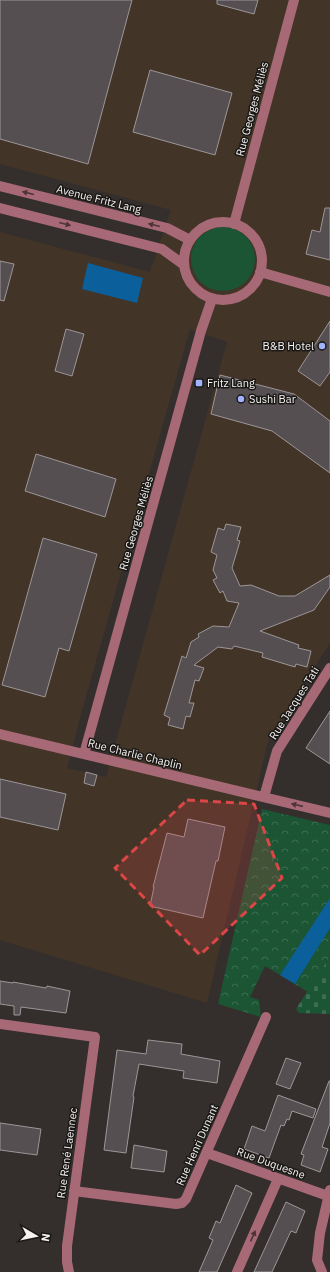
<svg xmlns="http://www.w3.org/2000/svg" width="330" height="1272" viewBox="0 0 330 1272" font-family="'IBM Plex Sans',sans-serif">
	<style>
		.industrial { fill: #423527; fill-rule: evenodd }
		.grass { fill: #1b5534 }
		.cemetery { fill: url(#cemetery-stones) }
		.park { fill: url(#park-crowns) }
		.water { fill: #0b5f9b }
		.building { fill: #554f52; stroke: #9d9699 }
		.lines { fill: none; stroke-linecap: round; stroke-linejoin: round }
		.minor { stroke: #a86976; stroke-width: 10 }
		.oneway { fill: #4c3438 }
		.marked { fill: #db4646; fill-opacity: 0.2; stroke: #db4646; stroke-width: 3; stroke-dasharray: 8 5; stroke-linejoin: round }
		.poi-dot { fill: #a2b2fd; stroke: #1a1816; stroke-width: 1.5 }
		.labels { text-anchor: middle; stroke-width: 3; stroke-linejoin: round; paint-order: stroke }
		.street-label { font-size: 11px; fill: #f5f2f0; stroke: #1a1816 }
		.poi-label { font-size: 11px; fill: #f5f2f0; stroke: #1a1816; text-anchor: start }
	</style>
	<defs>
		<pattern id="cemetery-stones" width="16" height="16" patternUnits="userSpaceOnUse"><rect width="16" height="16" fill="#1b5534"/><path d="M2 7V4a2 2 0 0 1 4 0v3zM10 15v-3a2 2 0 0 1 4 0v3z" fill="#3d6e52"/></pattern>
		<pattern id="park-crowns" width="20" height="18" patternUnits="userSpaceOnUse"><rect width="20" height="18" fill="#1b5534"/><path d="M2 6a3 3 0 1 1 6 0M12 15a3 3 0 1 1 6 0" fill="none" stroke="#3d6e52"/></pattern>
	</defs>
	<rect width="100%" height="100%" fill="#342f2c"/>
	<path class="industrial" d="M0,0H330V643L268,741L207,1003L0,940V232L150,272L171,210L0,164ZM190,329L227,342L106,777L67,768L80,718Z"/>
	<path class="grass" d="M191 259a32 32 0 1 1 64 0a32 32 0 1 1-64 0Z"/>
	<path class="cemetery" d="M330,956V1014L299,1013L296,1009Z"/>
	<path class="park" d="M262,809L330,825V956L308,992L265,966L250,997L259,1000L261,1017L218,1004Z"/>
	<path class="water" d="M88,263L143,278L137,303L82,289Z
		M330,898V928L295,984L280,975Z"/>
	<path class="building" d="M0,0H132L88,164L0,139Z
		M217,0H258L254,14L217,4Z
		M150,70L232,93L215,155L133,132Z
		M325,208H330V260L306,254L312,230L320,232Z
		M0,261L14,264L4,301L0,300Z
		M330,321V372L320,386L298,371Z
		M66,329L84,334L72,376L55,371Z
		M220,375L294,394L330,421V473L272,431L211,414Z
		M36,454L116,479L105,517L25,491Z
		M226,524L241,527L237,540L240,541L232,568L240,586L251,585L279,596H295L330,575V587L314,610L260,631L299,645L298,648L311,651L307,667L296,664L295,667L262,657L263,653L234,646L232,649L218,647L194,665L204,668L199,681L195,680L189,703H194L190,717L186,716L183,729L168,725L170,718L164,715L182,656L186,658L191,642L199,637L198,634L213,626L229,627L239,603L227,601L223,591L220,593L213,580L217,578L213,570L217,555L211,552L218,528L224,530Z
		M43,538L97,554L69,651L59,648L45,697L2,685Z
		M330,711V764L306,748Z
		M86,772L97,775L94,786L84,783Z
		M0,779L66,794L58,830L0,817Z
		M188,819L225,827L218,861H216L203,918L150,906L154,887H153L167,833L184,837Z
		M0,981L13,983V982L46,988L47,986L70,991L66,1013L21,1007L20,1015H14V1006L0,1004Z
		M148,1040L182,1044L181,1054L220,1061L217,1083L183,1078L184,1071L139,1064L133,1096L134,1097L126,1153L104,1150L117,1050L146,1054Z
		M286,1058L301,1063L290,1089L276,1084Z
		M329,1081H330V1123L322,1147L328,1149L320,1172L301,1165L304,1155L301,1154Z
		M278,1095L316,1109L313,1118L292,1111L289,1120L287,1119L284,1126L281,1125L269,1158L244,1149L252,1126L265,1131Z
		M0,1123L41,1129L37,1155L0,1150Z
		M134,1145L167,1151L164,1172L131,1168Z
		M236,1185L252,1193L217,1272H199L213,1240L209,1238L216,1221L220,1223Z
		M286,1202L305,1211L296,1233L291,1231L272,1272H254Z"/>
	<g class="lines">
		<path class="minor" d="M0,186L167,228L190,240
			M0,208L162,249L184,265
			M184 261a39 39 0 1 1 78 0a39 39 0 1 1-78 0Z
			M234,224L294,0
			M260,272L330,292
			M0,734L330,813
			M84,754L201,331L212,299
			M264,797L277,751L330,668
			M0,1024L95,1037L67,1246V1262L69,1272
			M207,1153L328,1196
			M74,1191L176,1204L182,1203L186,1199L266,1017
			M237,1272L278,1179
			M322,1272L317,1260L320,1233L330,1190"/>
	</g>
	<defs><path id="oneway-solid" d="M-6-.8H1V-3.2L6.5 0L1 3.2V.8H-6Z"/></defs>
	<g class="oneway">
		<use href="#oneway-solid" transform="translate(28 193) rotate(-166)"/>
		<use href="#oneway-solid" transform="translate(65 224) rotate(15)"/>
		<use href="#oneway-solid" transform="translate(154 225) rotate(-166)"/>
		<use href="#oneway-solid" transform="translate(297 805) rotate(-167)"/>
		<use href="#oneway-solid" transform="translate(253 1236) rotate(-66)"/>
	</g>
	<path class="marked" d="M187,800L254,804L282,878L200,955L115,868Z"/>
	<g class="poi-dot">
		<circle cx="322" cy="346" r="4"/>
		<rect x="195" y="379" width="8" height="8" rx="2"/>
		<circle cx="241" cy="399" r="4"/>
	</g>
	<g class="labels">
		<g class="street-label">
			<text transform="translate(252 109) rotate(-75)" y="4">Rue Georges Méliès</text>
			<text transform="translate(99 199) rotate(14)" y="4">Avenue Fritz Lang</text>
			<text transform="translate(136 523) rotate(-74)" y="4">Rue Georges Méliès</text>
			<text transform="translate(294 703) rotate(-58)" y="4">Rue Jacques Tati</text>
			<text transform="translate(135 754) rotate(14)" y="4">Rue Charlie Chaplin</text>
			<text transform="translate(197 1145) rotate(-66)" y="4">Rue Henri Dunant</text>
			<text transform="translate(67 1153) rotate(-82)" y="4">Rue René Laennec</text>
			<text transform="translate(271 1163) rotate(20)" y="4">Rue Duquesne</text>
		</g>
		<g class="poi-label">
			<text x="314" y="350" text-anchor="end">B&amp;B Hotel</text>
			<text x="207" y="387">Fritz Lang</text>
			<text x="249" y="403">Sushi Bar</text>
		</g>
	</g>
	<g transform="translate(36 1236) rotate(99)" stroke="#1a1816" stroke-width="3" paint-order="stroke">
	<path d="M0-3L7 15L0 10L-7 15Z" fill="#f5f2f0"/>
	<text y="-6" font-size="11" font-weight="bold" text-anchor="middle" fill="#f5f2f0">N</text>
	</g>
</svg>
